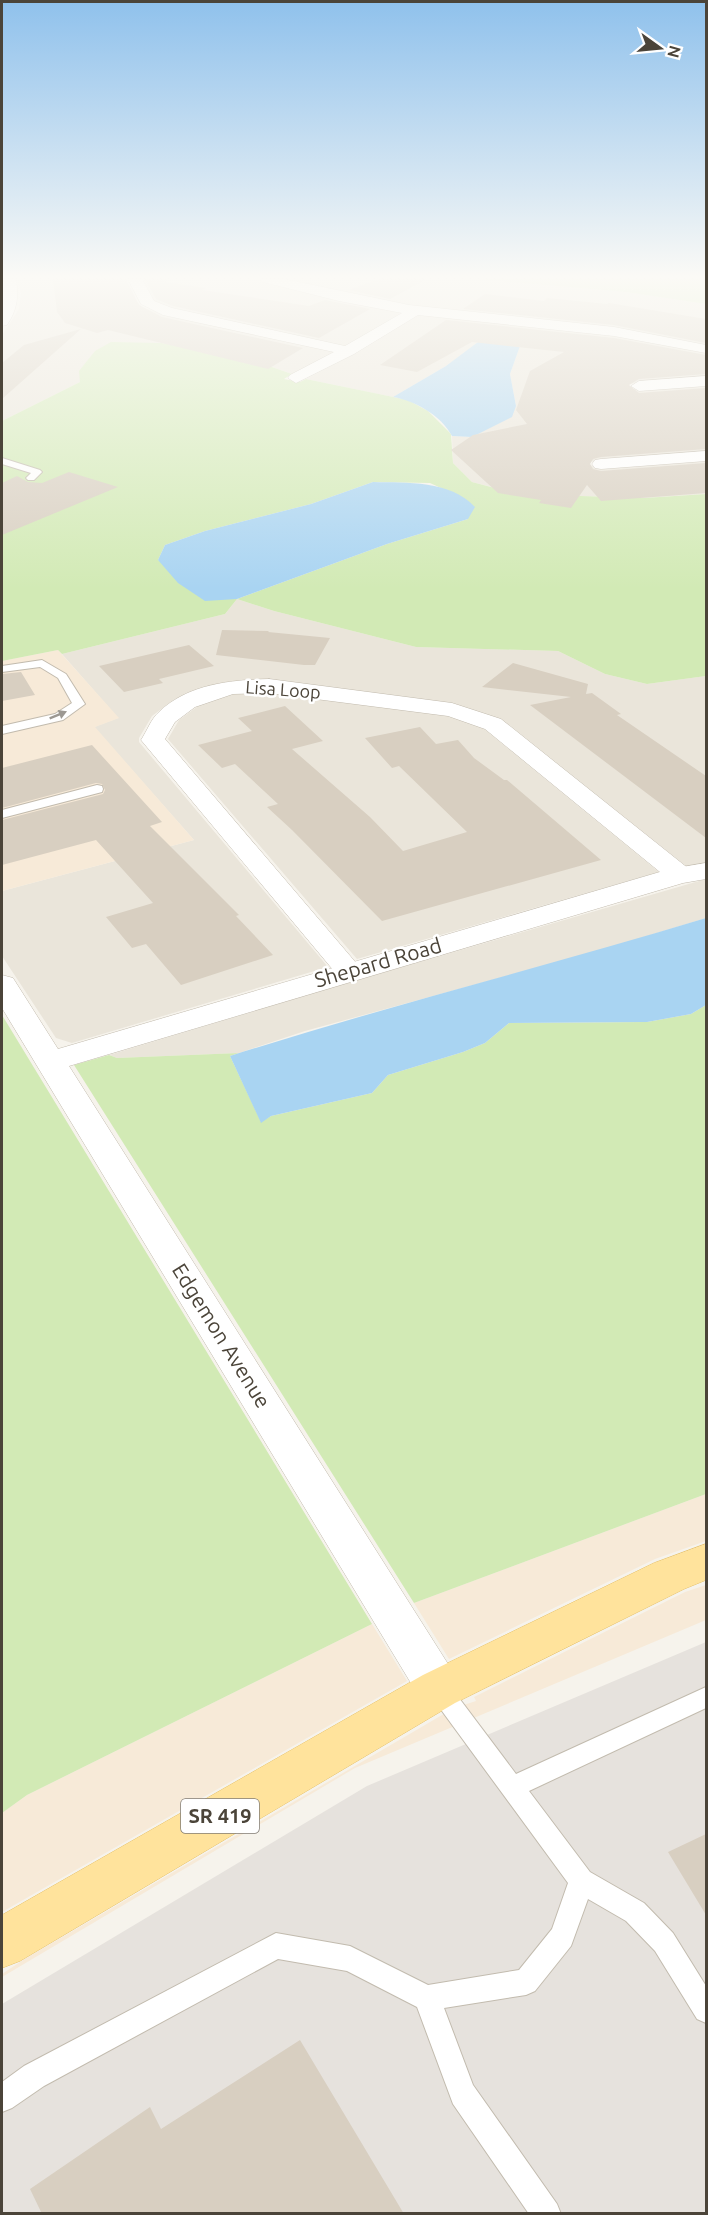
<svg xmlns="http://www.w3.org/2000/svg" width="708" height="2215" viewBox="0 0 708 2215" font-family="Ubuntu,sans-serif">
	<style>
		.residential { fill: #eae5da }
		.commercial { fill: #f7ead8 }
		.industrial { fill: #e6e2dd }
		.green { fill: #d2eab5; fill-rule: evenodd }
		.water { fill: #a9d4f2 }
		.building { fill: #d8cfc1 }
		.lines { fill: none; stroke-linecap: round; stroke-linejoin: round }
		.service-casing { stroke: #c2bbae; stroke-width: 2 }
		.minor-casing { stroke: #c2bbae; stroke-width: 1 }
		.tertiary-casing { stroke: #c2bbae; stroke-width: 1 }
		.primary-casing { stroke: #e6c16a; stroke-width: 1 }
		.service { fill: #fff; fill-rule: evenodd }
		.minor { fill: #fff; fill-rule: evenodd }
		.tertiary { fill: #fff; fill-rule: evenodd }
		.primary { fill: #ffe39c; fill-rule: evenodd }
		.oneway { fill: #9c9892 }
		.labels { text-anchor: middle; stroke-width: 5; stroke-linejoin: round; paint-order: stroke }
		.far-street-label { font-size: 18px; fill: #4b4439; stroke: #fff }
		.shield { fill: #fff; stroke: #817c74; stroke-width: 1.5 }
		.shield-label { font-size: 20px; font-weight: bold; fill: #4b4439 }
		.street-label { font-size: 21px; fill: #4b4439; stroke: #fff }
	</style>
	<rect width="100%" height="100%" fill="#f6f3ec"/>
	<path class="residential" d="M17,279H126L135,300L144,308L163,314L337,351L292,374L237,355L80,382L2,421V335L19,309L21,293Z
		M143,279H257L309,293L404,311L345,347L159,305L152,299Z
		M280,279H476L626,292L706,304V346L419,309Z
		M420,314L573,329L684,346L706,352V378L627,384L634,389L706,384V452L587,462L595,468L706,459V494L644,498L519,494L472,482L453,463L452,436L472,437L516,406L510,374L525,332L446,366L393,397L306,379L360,351Z
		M237,599L274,611L416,647L558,651L605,674L647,684L706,676V862L686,866L501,720L455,704L273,681L221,683L175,699L152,716L139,738V742L328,967L72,1043L56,1038L2,956V891L194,840L94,727L118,718L62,654L225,614Z
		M268,691L446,715L482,727L659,872L357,959L168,739L179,720L198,706L236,692Z
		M706,879V918L605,949L305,1031L239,1053L117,1058L109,1055L371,976Z"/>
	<path class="commercial" d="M58,650L119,718L95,727L194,840L2,891V661Z
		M706,1494V1541L655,1559L449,1659L414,1603Z
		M706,1585V1620L355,1768L2,1977V1974L23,1960L454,1708L476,1701L474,1697L685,1592Z
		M372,1624L407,1681L2,1912V1813L27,1795Z"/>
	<path class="industrial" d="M706,1642V2213H2V2004L367,1786Z"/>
	<path class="green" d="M476,279H706V304L626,292Z
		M111,342L161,343L237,355L292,374L284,379L300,382L306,379L408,400L428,411L451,434L453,463L472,482L518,494L644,498L706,494V676L647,684L605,674L558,651L416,647L274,611L237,599L225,614L62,654L58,650L2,661V421L80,382L79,371L95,351ZM373,482L430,483L441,488L468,519L387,544L237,599L158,560L165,545L205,531L311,504Z
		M706,1005V1494L414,1603L74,1065L109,1055L117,1058L239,1053L230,1056L261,1122L271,1116L372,1093L388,1075L463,1052L485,1043L509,1023L647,1022L691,1014Z
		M2,1015L372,1624L27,1795L2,1813Z"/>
	<path class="water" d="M498,327L525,332L510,374L516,406L512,417L472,437L452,436C441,415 415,401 393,397L446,366Z
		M373,482C407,483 450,480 475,507L468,519L387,544L237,599L205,601L178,583L158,560L165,545L205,531L311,504Z
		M706,918V1005L691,1014L647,1022L509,1023L485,1043L463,1052L388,1075L372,1093L271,1116L261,1123L230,1056C387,1006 548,966 706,918Z"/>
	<path class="building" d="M53,279H126L139,305L162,317L303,348L268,369L108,330L97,333L65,323L57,312Z
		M145,279H166V282L206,288L202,290L309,306L325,300L370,309L319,338L173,306L156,299Z
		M378,279H427L390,299L349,290Z
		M485,294L544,301L547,298L607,304L609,303L706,319V343L614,325L463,309Z
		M446,320L614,338L706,355V374L639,379L629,385L639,393L706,388V449L601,457L593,459L590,464L593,469L601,471L706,463V493L601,501L587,485L571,508L539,503L541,500L498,493L451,450L473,435L527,424L516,410L530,371L564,352L472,342L417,372L380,365Z
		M81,329L2,399V363L24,345Z
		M69,472L118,487L2,535V483L17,476L28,482L42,483Z
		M222,630L269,631L268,632L330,638L315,665H304L216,655Z
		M189,645L214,666L159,679L163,683L124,692L99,666Z
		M513,663L588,684L586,694L592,693L621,714L617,715L706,776V838L530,705L571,697L482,687Z
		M21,672L35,695L2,701V674Z
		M285,706L323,741L292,749L370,817L403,851L467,832L399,766L392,768L365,738L420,727L436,744L458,740L474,758L504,780H507L601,860L382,921L292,830L267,807L278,804L235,764L222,768L198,745L252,731L238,718Z
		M92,745L162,822L150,826L239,915L236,916L273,955L181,985L146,944L132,948L106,917L153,903L96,840L2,865V820L103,794L105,790L102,784L96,783L2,808V768Z
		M706,1834V1915L668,1852Z
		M300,2040L404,2214H42L30,2189L150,2107L161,2129Z"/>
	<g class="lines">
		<g class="service-casing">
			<path id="service" d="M2,458L40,470L42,472L34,480H28L26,478L31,473L2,464Z
				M42,660L66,674L85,704L63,720L2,734V726L55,714L72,703L58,678L40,667L2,672V666Z
				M97,785L102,786L103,789L102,792L2,818V810Z
				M439,1679L447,1682L516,1774L706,1687V1708L529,1791L590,1872L644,1903L673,1933L706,1986V2023L697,2019L655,1951L626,1921L588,1899L571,1946L535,1991L526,1995L444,2008L473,2085L557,2204L561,2214H529L453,2104L417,2007L347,1971L278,1959L44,2086L12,2108L2,2112V2082L24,2066L276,1933L350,1946L428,1985L519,1970L552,1929L568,1883L431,1696L427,1689L431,1682Z"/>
		</g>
		<g class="minor-casing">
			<path id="minor" d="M2,279H16C19,297 17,310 7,325L2,326Z
				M128,279H142L154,301L172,308L345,346L402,313L339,301L263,282L261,279H284L409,305L614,327L706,345V353L614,336L418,315L354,354L296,383L288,378L290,375L334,352L163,315L141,304Z
				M706,376V386L639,391L631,386L639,381Z
				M706,451V461L601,469L595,468L592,464L595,460L601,459Z
				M269,679L452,703L501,719L689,869L693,875L689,881L680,883L671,881L485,729L448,716L269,693L233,694L195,707L175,722L165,739L363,971L359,977L349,980L339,977L141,740C147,731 151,719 159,712C188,684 231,680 269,679Z"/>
		</g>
		<g class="tertiary-casing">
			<path id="tertiary" d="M706,863V879L683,883L69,1066L455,1675L462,1689L455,1703L439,1709L423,1703L2,1008V975L13,978L58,1049L670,869Z"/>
		</g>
		<g class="primary-casing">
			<path id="primary" d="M706,1544V1580L684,1589L455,1703L20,1961L2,1968V1915L423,1675L654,1563Z"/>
		</g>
		<use href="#service" class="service"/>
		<use href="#minor" class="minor"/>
		<use href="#tertiary" class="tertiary"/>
		<use href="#primary" class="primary"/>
	</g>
	<defs><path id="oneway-solid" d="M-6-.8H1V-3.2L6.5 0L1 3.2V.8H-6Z" transform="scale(1.5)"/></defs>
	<use class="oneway" href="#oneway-solid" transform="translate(58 715) rotate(-22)"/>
	<linearGradient id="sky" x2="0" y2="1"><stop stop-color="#8fc1ec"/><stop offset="0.47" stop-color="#fbfaf6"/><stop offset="1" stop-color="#fbfaf6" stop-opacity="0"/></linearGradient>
	<rect width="708" height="589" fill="url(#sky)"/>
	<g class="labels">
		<g class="far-street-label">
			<text transform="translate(283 690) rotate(4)" y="6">Lisa Loop</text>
		</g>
		<rect class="shield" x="181" y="1799" width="78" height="34" rx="4.5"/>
		<g class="shield-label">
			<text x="220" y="1823">SR 419</text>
		</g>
		<g class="street-label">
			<text transform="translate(378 963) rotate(-16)" y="7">Shepard Road</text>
			<text transform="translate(221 1336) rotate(58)" y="7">Edgemon Avenue</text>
		</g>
	</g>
	<rect width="708" height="2215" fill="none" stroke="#4b4439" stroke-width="6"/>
	<g transform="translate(660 48) rotate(105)" stroke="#ffffff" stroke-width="4.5" paint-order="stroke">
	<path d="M0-4.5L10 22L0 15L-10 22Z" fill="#4b4439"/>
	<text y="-9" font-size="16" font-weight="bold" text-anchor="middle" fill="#4b4439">N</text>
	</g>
</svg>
